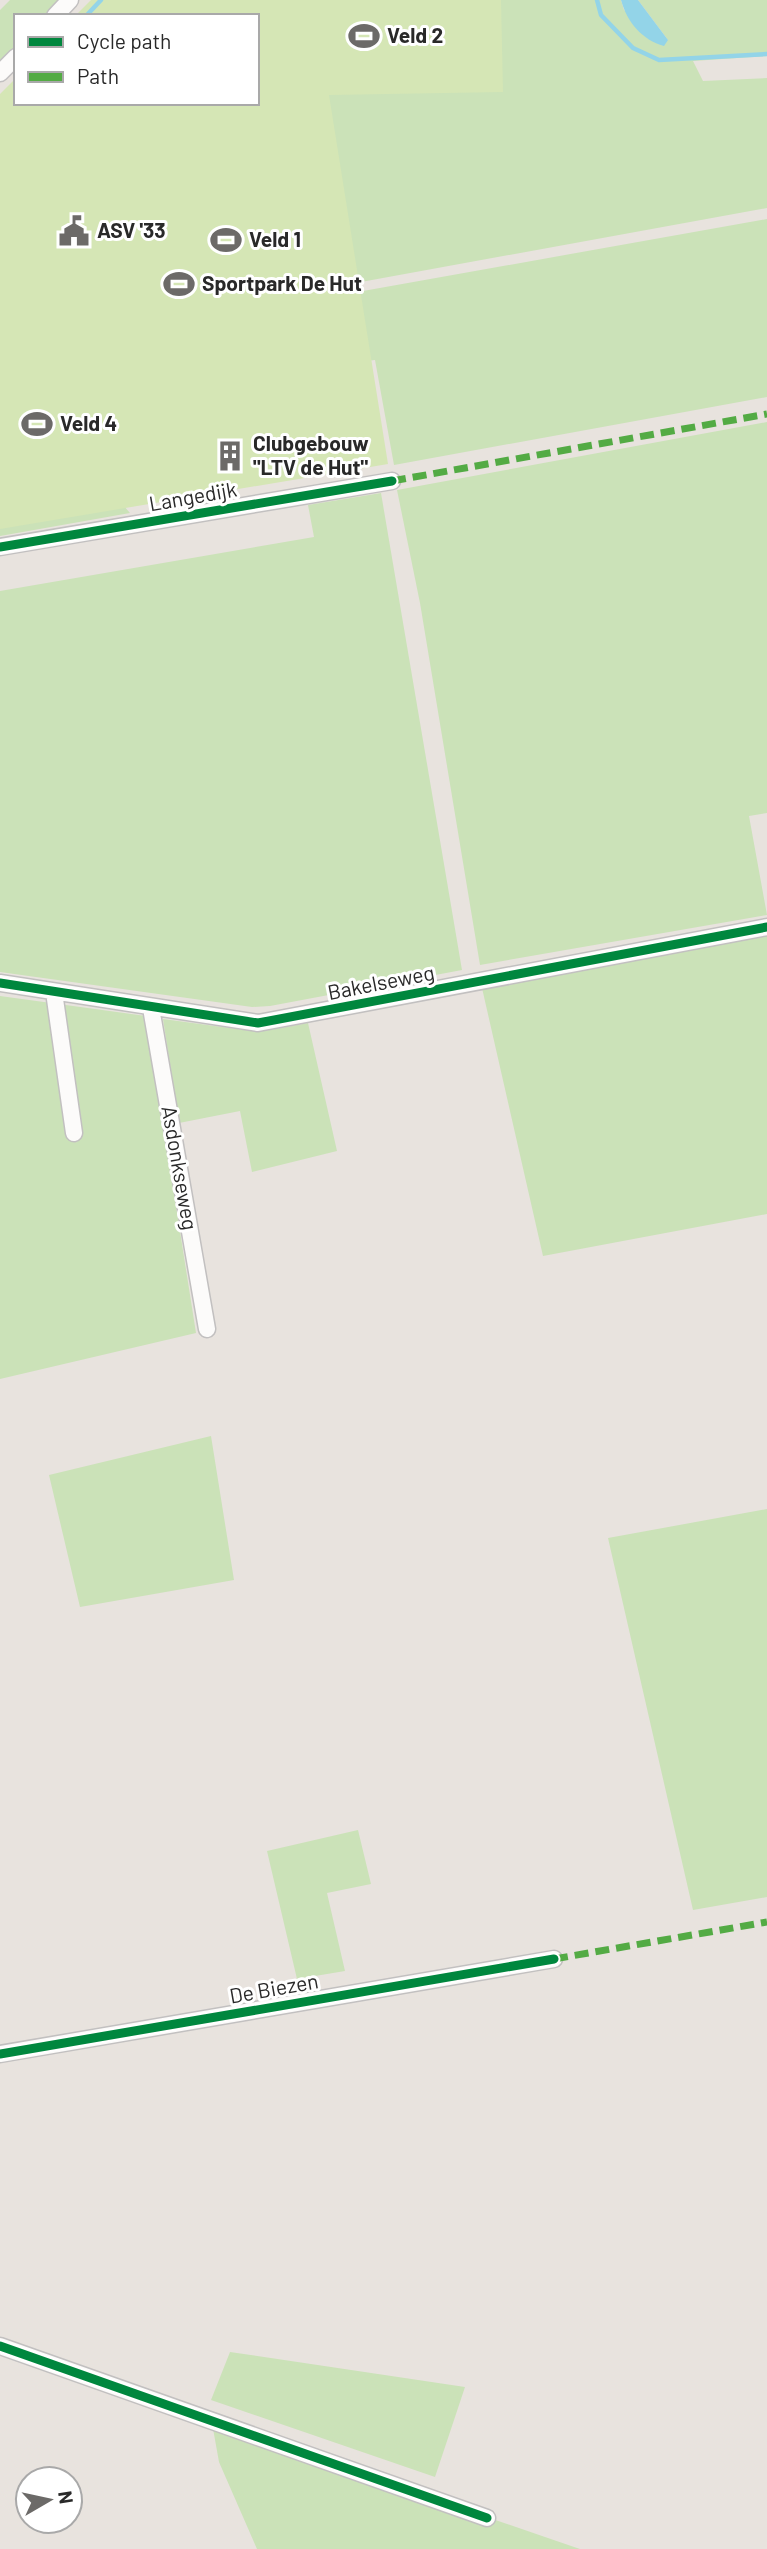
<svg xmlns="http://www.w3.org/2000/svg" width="767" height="2549" viewBox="0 0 767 2549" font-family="Barlow,sans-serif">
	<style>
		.green { fill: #cbe2b8 }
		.pitch { fill: #d5e6b5 }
		.water { fill: #93d4e8 }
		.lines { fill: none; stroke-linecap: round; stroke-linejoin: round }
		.stream { stroke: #93d4e8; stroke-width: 4.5 }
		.street-casing { stroke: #c2c0c0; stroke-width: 19 }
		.street { stroke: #fcfbfa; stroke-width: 16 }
		.quiet { stroke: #53ab44; stroke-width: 7; stroke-dasharray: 14 7; stroke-linecap: butt }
		.cycleway-casing { stroke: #fff; stroke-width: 13 }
		.cycleway { stroke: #00873e; stroke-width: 9 }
		.labels { text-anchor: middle; stroke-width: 6; stroke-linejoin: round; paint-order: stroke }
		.poi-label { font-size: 21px; font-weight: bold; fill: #292929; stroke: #fff; text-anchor: start }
		.street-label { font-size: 21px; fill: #292929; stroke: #fff }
	</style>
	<rect width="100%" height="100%" fill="#e8e3de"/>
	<path class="green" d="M10,0H58L44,16H16V46L0,62V10Z
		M92,0H621L624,10L668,40L638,0H767V56L693,61L703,81L767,78V208L361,282L363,291L391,286L767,219V397L394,465L375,360L334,365L103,482L130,513L0,536V96L16,103H257V16Z
		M767,422V813L749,816L767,915L480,965L420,603L397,490Z
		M381,493L462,970L270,1006L252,1007L0,972V591L314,537L308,505Z
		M767,936V1214L543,1256L482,988Z
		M0,996L146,1016L196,1333L0,1379Z
		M163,1019L252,1031L270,1030L308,1023L337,1151L252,1172L240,1111L179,1123Z
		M211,1436L234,1580L80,1607L49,1475Z
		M767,1509V1897L693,1910L608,1538Z
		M358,1830L371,1884L327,1893L345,1971L297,1979L267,1851Z
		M230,2352L465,2387L435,2477L211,2400Z
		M212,2423L580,2549H257L219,2462Z"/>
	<path class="pitch" d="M91,0H501L503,92L329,95L388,464L0,529V94L16,78V103H257V16H75Z"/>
	<path class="water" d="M621,0H638L668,40L664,46C642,40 627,22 621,0Z"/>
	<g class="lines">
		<path class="stream" d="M597,0L601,15L633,48L659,60L767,54
			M86,16L101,0"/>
		<g class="street-casing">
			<path id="street" d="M55,16L70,0
				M0,73L16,57
				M0,547L392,481
				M0,983L258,1023L767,927
				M54,992L74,1133
				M151,1008L207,1329
				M0,2054L554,1959
				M0,2346L487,2518"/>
		</g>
		<use href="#street" class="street"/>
		<path class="quiet" d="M392,481L767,414
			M554,1959L767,1922"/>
		<g class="cycleway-casing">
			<path id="cycleway" d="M0,547L392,481
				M0,983L258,1023L767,927
				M0,2054L554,1959
				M0,2346L487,2518"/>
		</g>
		<use href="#cycleway" class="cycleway"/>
	</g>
	<defs>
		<g id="stadium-bare" transform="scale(2.415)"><path d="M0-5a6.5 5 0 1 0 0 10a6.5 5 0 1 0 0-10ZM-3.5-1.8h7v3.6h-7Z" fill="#6c6a68" stroke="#fff" stroke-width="2.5" paint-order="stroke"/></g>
		<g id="civic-bare" transform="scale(2.415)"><path d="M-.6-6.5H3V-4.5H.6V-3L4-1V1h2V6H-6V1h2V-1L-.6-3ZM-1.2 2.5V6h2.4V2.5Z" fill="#6c6a68" stroke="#fff" stroke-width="2.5" paint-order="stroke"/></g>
		<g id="building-bare" transform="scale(2.415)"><path d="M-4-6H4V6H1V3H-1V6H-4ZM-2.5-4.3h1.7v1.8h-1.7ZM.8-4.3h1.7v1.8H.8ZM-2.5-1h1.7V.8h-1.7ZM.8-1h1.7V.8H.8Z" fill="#6c6a68" stroke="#fff" stroke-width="2.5" paint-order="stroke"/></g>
	</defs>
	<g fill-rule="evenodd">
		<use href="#stadium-bare" x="364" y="36"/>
		<use href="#civic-bare" x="74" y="231"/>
		<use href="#stadium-bare" x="226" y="240"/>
		<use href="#stadium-bare" x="179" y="284"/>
		<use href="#stadium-bare" x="37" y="424"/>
		<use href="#building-bare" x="230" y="456"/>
	</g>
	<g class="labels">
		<g class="poi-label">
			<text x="387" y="43">Veld 2</text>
			<text x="97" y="238">ASV '33</text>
			<text x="249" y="247">Veld 1</text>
			<text x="202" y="291">Sportpark De Hut</text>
			<text x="60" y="431">Veld 4</text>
			<text x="253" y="451">Clubgebouw<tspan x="253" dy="24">"LTV de Hut"</tspan></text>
		</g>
		<g class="street-label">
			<text transform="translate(193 497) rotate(-10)" y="7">Langedijk</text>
			<text transform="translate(381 983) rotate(-11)" y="7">Bakelseweg</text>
			<text transform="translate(179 1168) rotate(80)" y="7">Asdonkseweg</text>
			<text transform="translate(274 1989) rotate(-10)" y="7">De Biezen</text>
		</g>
	</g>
	<rect x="14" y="14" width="245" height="91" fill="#ffffff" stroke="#a9a9a9" stroke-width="2"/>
	<rect x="28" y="37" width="35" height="10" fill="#00873e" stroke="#a9a9a9" stroke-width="2"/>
	<text x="77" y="49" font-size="21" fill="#292929">Cycle path</text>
	<rect x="28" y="72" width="35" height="10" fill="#53ab44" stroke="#a9a9a9" stroke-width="2"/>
	<text x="77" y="84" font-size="21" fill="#292929">Path</text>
	<g transform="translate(49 2500) rotate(81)"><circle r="33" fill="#ffffff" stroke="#a9a9a9" stroke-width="2"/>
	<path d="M0-5L12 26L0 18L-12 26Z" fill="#6c6a68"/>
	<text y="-10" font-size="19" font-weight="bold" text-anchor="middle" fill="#292929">N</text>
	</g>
</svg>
